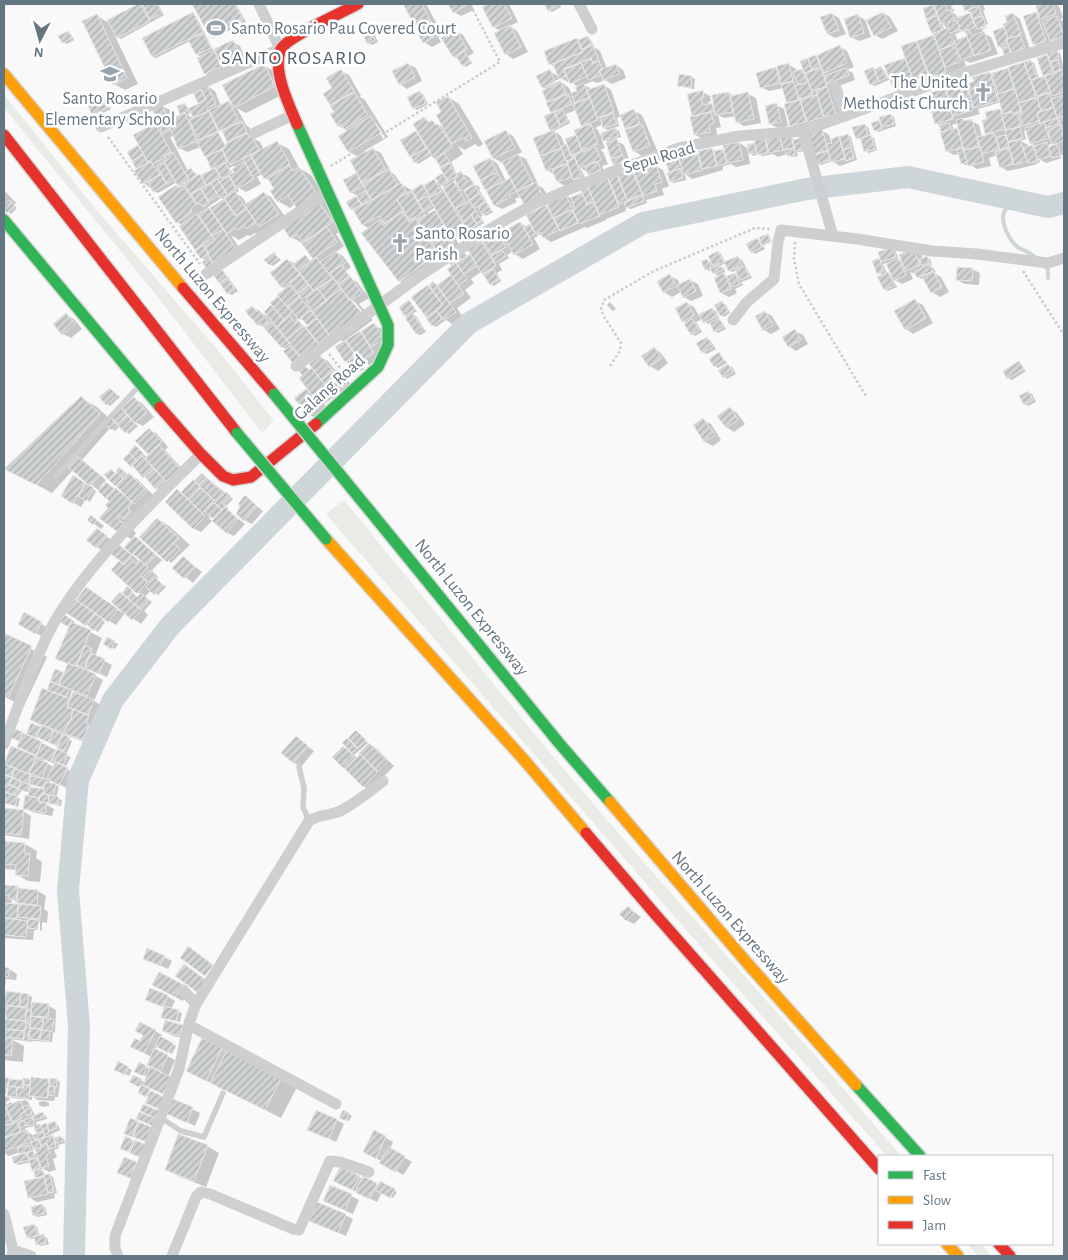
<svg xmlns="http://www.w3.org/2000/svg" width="1068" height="1260" viewBox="0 0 1068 1260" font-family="'Alegreya Sans',sans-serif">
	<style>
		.green { fill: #e8ebe6 }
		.shadow { fill: #0003; fill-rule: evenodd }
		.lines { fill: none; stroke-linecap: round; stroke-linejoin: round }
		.stream { stroke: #ced6d9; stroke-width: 4 }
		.river { stroke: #ced6d9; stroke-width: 22 }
		.building { fill: url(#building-hatch); stroke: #e8e8e8 }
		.fast-casing { stroke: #d5d6d7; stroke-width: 14 }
		.slow-casing { stroke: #d5d6d7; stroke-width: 14 }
		.jam-casing { stroke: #d5d6d7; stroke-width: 14 }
		.path { stroke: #cbcccd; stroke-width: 2.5; stroke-dasharray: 2.5 2.5; stroke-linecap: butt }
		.lane { stroke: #cecfd0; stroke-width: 5.5 }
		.street { stroke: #cecfd0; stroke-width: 11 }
		.fast { stroke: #30b455; stroke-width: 11 }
		.slow { stroke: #ff9f0a; stroke-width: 11 }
		.jam { stroke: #e5322d; stroke-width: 11 }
		.fast-bridge-casing { stroke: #d5d6d6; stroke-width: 14; stroke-linecap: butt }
		.fast-bridge { stroke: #30b455; stroke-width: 11 }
		.labels { text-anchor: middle; stroke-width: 5; stroke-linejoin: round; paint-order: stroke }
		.poi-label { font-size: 18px; fill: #657683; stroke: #fff; text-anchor: start }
		.street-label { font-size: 18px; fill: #657683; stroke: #fff }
		.quarter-label { font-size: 20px; letter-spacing: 1px; fill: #57646e; stroke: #fff }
	</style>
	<defs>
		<pattern id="building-hatch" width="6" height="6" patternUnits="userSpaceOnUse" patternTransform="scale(1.25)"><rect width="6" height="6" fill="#d0d2d3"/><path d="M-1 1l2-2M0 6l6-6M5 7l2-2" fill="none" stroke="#acafb1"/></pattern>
	</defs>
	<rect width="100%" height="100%" fill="#f9f9f9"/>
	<path class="green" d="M4,94L94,207L217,349L274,421L262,433L161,301L4,108Z
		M344,500L545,747L639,857L811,1051L901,1156H887L708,955L326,514Z
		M967,1244H981L992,1256H978Z"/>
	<path class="shadow" d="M140,4L145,7L143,4H158L164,15L121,39L115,36L138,84L125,90L114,84L96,15L107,22Z
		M193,4H236L246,22L214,38L211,36Z
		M404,4H426L443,35L438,37L441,42L432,47L424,42Z
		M449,4H471L474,10L461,16L454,12Z
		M490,4H509L518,22L510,26L517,31L528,52L513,59L506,54L501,31L493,27L483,7Z
		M545,4H560L561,7L552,12L549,10Z
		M935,4H947L951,6L953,13L959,18L972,13L966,10L964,4H983L985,10L983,11L988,24L981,27V29L988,27L982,30L983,33L991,37L998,54L970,63L964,60L966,66L902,94L895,90L891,79L875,86L871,84L866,71L873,68L876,70L881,68L884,70L888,79L890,78L886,66L907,58L903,47L935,36L933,33L924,9L933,6L937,8ZM942,24L950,28L945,31ZM963,31L968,35L969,37L958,41L955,34Z
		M1034,4H1055L1059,6L1063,18L1060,19L1064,22V43L1042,49L1034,44L1036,13L1040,16L1037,6Z
		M883,13L890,17L898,31L882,39L875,35Z
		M193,14L196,16L213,50H212L218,54L233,42L240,46L247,62L230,69L222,64L223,68L208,75L205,73L201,57L196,54L190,41L156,58L152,56Z
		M832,14L839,18L846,34L835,38L828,34Z
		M1013,14L1020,19L1031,52L1014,57L999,46L1005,28Z
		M857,15L865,20L871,37L859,41L851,37Z
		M455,31L463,35L474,53L468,56L472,63L466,67L454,56Z
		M68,32L71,34L74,40L67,44L63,42L60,36Z
		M371,32L374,33L378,42L372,45L368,43Z
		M588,38L591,40L594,47L600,51L607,69L616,65L623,70L626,78L612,84L605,80L597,83L593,81L584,85L592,89L604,85L611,90L620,116L634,111L642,115L657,150L642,156L634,151L621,116L617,118L619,126L608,130L604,128L603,124L595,128L598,130L600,135L616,129L619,131L621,137L614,139L624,145L629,159L626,160L627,163L618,166L614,164L610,143L601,138L605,148L600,150L603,152L608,164L602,166L604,172L592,176L580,167L585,178L565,186L558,182L555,175L547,170L554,131L551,130L554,114L552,112L544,91L547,90L543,87L549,71L560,77L556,68L550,64L577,39L579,41ZM581,62V64L563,72L562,68ZM557,76L568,82L570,81L578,87V92L572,95L569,88L560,81L546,87V85L559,79ZM576,110L582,126L585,127L578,136L566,140L569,147L565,146L561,136L554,131L570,123L566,114ZM572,155L577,158L578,162L574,160Z
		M840,47L847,51L854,67L847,70L853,73L855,80L833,88L843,118L799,130L791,125L783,88L769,91L761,87L758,73L789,65L796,69L797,72L804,70L816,56L819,58Z
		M1056,51L1060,53L1064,72V160L1063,155L1056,151L1055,153L1062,158L1046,163L1039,159L1040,162L1034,165L1008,171L1001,167L998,155L989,158L991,166L977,169L969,164L965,165L962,163L959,154L954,155L947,151L940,126L936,123L927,95L959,86L962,87L975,82L990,73L992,75L1031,61L1034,63L1039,79L1045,77L1039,59L1047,56L1050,58ZM1001,102L1004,112L1000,110L988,120L983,121L987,136L982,137L979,125L971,121L967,122L962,119L980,114L978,109ZM958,123L960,129L954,130L952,125ZM1027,130L1031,143L1035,146L1029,148L1028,145L1021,141L1026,139L1024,131ZM1053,143L1056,146L1052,147L1048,145Z
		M408,64L416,68L422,81L407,89L400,84Z
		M263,65L275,72L286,93L246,113L237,108L246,125L249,127L255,139L260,142L264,150L277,143L289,149L299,168L311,175L344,229L336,234L344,246L336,252L343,256L351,267L346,271L352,279L357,282L369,298L359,304L373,320L348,338L349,340L374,325L381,329V357L369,365L357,358L364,369L357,373L346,361L344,342L333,336L310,361L299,355L305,363L283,347L267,329L259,325L252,307L270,318L266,312L273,305L271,303L287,289L283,287L288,260L295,264L305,256L312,262L315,260L304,244L291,237L283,226L304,212L295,204L290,208L278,201L276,189L271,181L264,178L262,174L257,177L261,184L246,192L237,187L239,191L235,193L242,197L247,205L264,193L271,197L286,218L259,235L255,233L250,236L248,235L239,240L231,235L243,254L222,269L238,291L232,295L228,293L212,272L206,260L202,258L198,250L182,225L177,222L176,186L181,189L177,182L158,193L154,191L144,183L140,169L128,152L138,147L143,150L155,124L162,128V106L170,110L173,119L183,115L181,114L185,104L189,109L201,104L199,102L201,91L204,93L207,86L215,91L221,106L229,102L234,105ZM184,110L194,115L196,120L183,112ZM215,120L229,143L224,146L213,121ZM174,136L179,148L187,152L201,147L212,168L215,170L198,177L195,172L191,170L188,171L170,137ZM234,166L237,167L236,173L233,174L229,168ZM221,198L225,200L212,208L214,212L207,208ZM348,299L354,301L367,317L365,319ZM299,318L307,323L309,325L307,328L296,320ZM347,339L351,345L344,341Z
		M341,71L349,75L361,96H359L365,100L388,137L364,151L366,153L373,149L381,153L391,172L395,175L401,184L413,191L434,181L441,184L437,178L445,174L433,155L418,164L411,156L416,132L421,135L424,119L445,128L443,112L448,97L459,104L483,144L479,147L475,144L465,150L458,146L463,154L451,162L457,175L461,173L469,177L474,183L464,188V191L476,185L479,186L480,189L479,190L493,212L486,216L481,212L483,216L481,217L484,223L471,231L474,235L466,240L459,235L455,238L461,248L447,256L437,250L440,255L403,283L400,281L370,229L363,225L348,202L358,196L351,192L344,180L358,173L359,157L349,152L340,136L348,131L339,126L336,113L331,105L333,89ZM374,123H376L385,137L383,139ZM455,180L460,187L453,182ZM439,184L446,188L443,191ZM436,207L437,210L430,215L428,212Z
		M692,77L695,79L694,89L679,86Z
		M420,92L423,94L428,104L417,110L414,108Z
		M702,92L710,96L711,101L708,102L709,105L715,104L729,93L734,96L748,94L756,98L761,123L744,126L737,122L736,116L724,118L718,115L721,127L716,128L717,136L703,139L695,135L688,95Z
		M103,97L106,99L111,109L97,116L93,114Z
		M776,105L784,109L788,126L778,128L770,124Z
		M891,115L894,117L896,126L878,132L875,130L873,124Z
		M865,125L868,127L871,137L874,138L877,150L869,153L865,151L862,140L857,138Z
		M821,130L829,135L832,145L848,135L851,137L857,160L840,166L832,161L821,165L817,163V155L815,154Z
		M506,132L513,136L522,152L517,155L526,159L539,186L543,188L549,199L521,196L515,199L517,202L502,209L494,205L475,167L490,159L497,163L506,181L511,178L503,162L502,163L494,158L486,142Z
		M791,137L807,151L797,152L798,156L791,157L787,154L778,157L773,154L762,156L758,154L754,156L748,152L750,164L736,167L731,164L723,166V170L692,179L685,174L686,180L674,183L671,181L667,161L712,149L716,152L723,150L726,152L739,143L749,149L748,146L756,144L764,139L768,141Z
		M656,166L663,170L669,186L662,189L664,195L646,200L647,203L631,209L628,208L625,209L626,211L606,219V220L587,228L585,227L551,242L537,233L538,236L534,238L540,249L523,259L515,254L513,251L507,255L509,258L499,264L502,270L497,273L501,281L494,286L490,284L486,274L482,271L471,279L474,283L465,290L471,298L457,308L462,316L452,324L446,320L436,327L433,325L428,319L429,318L413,298L434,283L438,285L453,275L454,266L449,261L463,252L468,257L475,259L480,241L487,245L497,232L506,238L520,223L527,227L530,226L534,228L546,206L551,209L565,195L571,198L582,194L585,196L590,187L632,171L635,173Z
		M4,190L16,203L14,205L17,208L11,214L4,208Z
		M768,235L772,241L762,245L765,249L755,254L752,252L757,239L762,242Z
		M895,250L899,260L904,263L913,250L921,254L923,259L926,258L930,259L932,265L930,266L933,268L936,272L934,273L941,277L949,292L940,297L932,292L924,278L921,279L916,274L910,272L913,279L902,284L893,279L897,287L888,291L885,289L883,275L878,273L874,261L881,258L879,253ZM886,263L893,276L887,273L883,264Z
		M718,252L721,254L725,263L738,258L742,260L752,278L741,282L743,285L735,289L737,293L729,297L721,293L715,279L720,277L714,273L712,270L709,271L706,269L707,260L713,264ZM726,263L729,270L732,272L737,270L739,276L735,274L728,277L721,274L725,272L724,268L720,266Z
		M274,254L281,260L273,266L269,264Z
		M972,269L980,273L979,285L965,284L957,280Z
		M670,276L678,280L680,285L690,280L698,284L703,296L691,301L684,297L681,292L672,297L664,292Z
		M915,301L923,305L933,323L913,334L906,329Z
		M409,302L417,311L412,314L416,316L426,332L420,335L417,334L406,318L408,317L405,315Z
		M610,302L616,309L613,311L607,305Z
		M687,303L694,307L699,316L712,309L716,311L719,318L718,319L722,322L726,329L718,333L715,331L711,322L708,324L703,319L696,322L702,332L695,336L692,334L687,323L683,321Z
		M722,303L726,305L730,313L724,317L721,315Z
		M765,312L772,316L780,329L771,334L764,330Z
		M66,315L74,319L82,329L71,338L63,334L55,324Z
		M795,331L803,335L808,344L796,351L789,346Z
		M707,338L710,340L716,349L707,354L703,352Z
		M654,348L661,353L668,363L658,371L650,366L643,356Z
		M719,354L727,363L718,368L715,366Z
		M320,357L328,361L335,370L343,375L354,388L342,398L329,391L334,397L324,404L327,409L316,418L308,414L296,398L308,388L304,375L305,367L311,370Z
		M1019,363L1026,371L1012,380L1008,378Z
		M728,366L732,367L736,374L727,379L724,377Z
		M111,389L120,397L110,406L107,404Z
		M1028,392L1032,394L1036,402L1028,406L1025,404Z
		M81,398L97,407L112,421L134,399L142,403L154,417L143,426L133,421L138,426L129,434L120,426L115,431L110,428L82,460L106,480L100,487L102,488L107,483L126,496L106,475L114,472L117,475L120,468L129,476L137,479L154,496L128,525L136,533L133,537L162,560L152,570L158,577L156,579L166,587L158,595L151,590L145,597L152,602L144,611L148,615L141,624L125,613L116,625L103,617L101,619L105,622L98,632L67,612L86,588L121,612L120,594L127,598L131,590L138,598L141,595L113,569L121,560L119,546L129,552L133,540L119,532L110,508L111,500L73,470L52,493L5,468ZM131,552L136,556L142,560L140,562L130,553Z
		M730,408L737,413L745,424L734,432L726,427Z
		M703,420L711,424L721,440L713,446L705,442L694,426Z
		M149,429L157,434L168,447L165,450L186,473L164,492L156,488L125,459L131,453L139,449L147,458L150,455L137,441Z
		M202,474L233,499L226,506L228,508L227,510L245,524L234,536L226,532L211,516L209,518L212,521L201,532L193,528L177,491L182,494Z
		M73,477L96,491L90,502L86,499L81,507L62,496Z
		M245,497L263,511L252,524L244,520Z
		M95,519L104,526L101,529L89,520Z
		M157,519L169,526L190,545L171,563L163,557Z
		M97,530L113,541L104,552L88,540Z
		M183,557L202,572L193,583L174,568Z
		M25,614L48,628L43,637L19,624Z
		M66,616L75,622L74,624L102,638L95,656L112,665L107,677L89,669L88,672L103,680L94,701L101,705L93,728L96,730L90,744L66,735L65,737L72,741L66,755L71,757L66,766L59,762V765L74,773L67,788L50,780L49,784L59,786L56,798L62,800L61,806L44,803L54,809L52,816L32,812L24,808L35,798L30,793L22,790L17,797L20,799L18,807L9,804L7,799L4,798V793L14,795L4,789V779L7,775L4,774V766L12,769L35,757L36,755L18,746L21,741L12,737L22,734L57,752L59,746L31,735L45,728L31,720L54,694V693L49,690L56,671L65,675L69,665L57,658L71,627L62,621ZM72,690L75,691L71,701L69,700ZM44,759L55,764L54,767L43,762ZM32,784L45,788V791L34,789L30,786Z
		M4,635L47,657L24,706L4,697Z
		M107,638L118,644L115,649L104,644Z
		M356,732L368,743L354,755L357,758L370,744L377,749L394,766L371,790L363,786L343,767L344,747L352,752L344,743Z
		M296,738L314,751L301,767L293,762Z
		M4,809L23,811L31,816L29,839L4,835Z
		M4,842L25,844L37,851L36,858L42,862L40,882L28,881L16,874L17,870L4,869Z
		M4,886L38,891L46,896L44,909L48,912L47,923L42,922V931L40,930V922H38L37,930H34L33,940L4,938ZM12,899L18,903V905H11Z
		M628,907L641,917L634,924L626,920Z
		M164,957L172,961L168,969L152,962Z
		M4,969H9L17,974L16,980L6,979L5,987L4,986Z
		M154,985L189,989L183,1001Z
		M28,995L32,997L31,1005L33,1006L34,1004L49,1006L56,1010L55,1033L53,1032L52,1042L32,1041L31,1042L11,1039L24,1046L23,1062L4,1060V1067V1018L6,1020L7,1016H4V998L6,1000ZM40,1027L44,1028V1032H39Z
		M167,996L175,1001L171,1009L182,1013L180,1022L163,1017L165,1008L146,999Z
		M183,1026L188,1040L171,1035L163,1031Z
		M155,1031L162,1035L161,1038L176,1046L172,1054L157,1046L155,1050L175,1060L168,1077L171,1097L144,1084L143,1088L152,1093L174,1100L200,1113L195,1126L147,1103L149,1097L140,1092L142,1087L134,1084L133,1077L145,1082L147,1077L136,1071L139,1063L151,1069L152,1066V1057L139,1051L141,1043Z
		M221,1049L297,1087L281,1118L199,1077Z
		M119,1063L132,1070L129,1076L119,1071Z
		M4,1079L24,1081L25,1080L51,1082L52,1079L57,1080L60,1082L58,1097H55L54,1101L38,1100L32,1096V1100L12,1098L8,1096L9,1088H6V1094H4Z
		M6,1096L8,1098V1096L10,1100L6,1102V1105L11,1102L13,1104L25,1100L28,1102L36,1117L43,1114L46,1116L47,1119L36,1122L37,1127L55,1123L58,1125L60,1130L44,1138L52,1137L56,1138L61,1137L64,1139L65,1143L58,1145L59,1148L54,1150L57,1157L53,1159L56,1170L49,1172L41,1167L46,1176L50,1175L53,1177L57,1193L54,1194L55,1198L37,1202L30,1198L39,1179L36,1178L37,1172L33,1170L31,1162L19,1165L15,1163L21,1156L20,1152L9,1156L4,1153V1098ZM35,1126L37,1134L34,1136L26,1131L25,1128ZM32,1147L36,1150L38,1155L34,1153Z
		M44,1101L49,1103V1106L43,1107L39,1105V1102Z
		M349,1114L352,1116L349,1121L344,1119Z
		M131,1120L141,1124L155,1146L129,1135Z
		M337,1120L344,1124L336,1142L309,1129Z
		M374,1131L393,1142L390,1149L412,1162L403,1175L365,1151Z
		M126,1138L136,1142L149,1161L125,1150Z
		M207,1146L219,1153L206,1187L178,1176L166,1169Z
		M136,1163L144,1167L138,1182L119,1173Z
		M359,1177L363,1180L364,1178L379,1186L380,1183L397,1192L393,1198L382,1192L377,1202L342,1185Z
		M330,1186L359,1200L353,1214L332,1205Z
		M42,1205L45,1207L47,1215L38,1217L34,1215Z
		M345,1215L353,1219L346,1236L311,1221Z
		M34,1225L37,1227L40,1237L44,1236L47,1238L49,1244L41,1246L37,1244L36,1238L31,1239L28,1237Z"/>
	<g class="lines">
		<path class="stream" d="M1015,200C1012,203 1006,208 1004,212C1000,223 1010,242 1019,248C1025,251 1031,253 1036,258
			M1045,266L1048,270V278"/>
		<path class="river" d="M74,1256L79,1027L68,890L78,780L113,700L170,626L469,323L643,223L807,189L908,177L1048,207L1064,203"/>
	</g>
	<path class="building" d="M138,4H140L150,21L117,38L107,20Z
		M142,4H157L162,13L150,19Z
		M192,4H235L243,20L210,37Z
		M403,4H422L430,20L416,28Z
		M448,4H467V5L453,13Z
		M487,4H504L512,18L493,28L482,7Z
		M544,4H558L559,5L548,11Z
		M934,4H945L947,11L951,10L955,20L941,24Z
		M962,4H977L978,6L965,11Z
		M1042,4H1053L1056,14L1040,19L1036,6Z
		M933,5L937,15L926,19L923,8Z
		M979,6L982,16L973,19L970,9Z
		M193,12L203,32L152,57L142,38Z
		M883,12L891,27L874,36L866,20Z
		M1036,12L1046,41L1033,45L1023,16Z
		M832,13L839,30L827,34L820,17Z
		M970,13L975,27L961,32L956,18Z
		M1013,13L1021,34L1008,39L1003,24L1007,22L1005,16Z
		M97,14L127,78L113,85L82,21Z
		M858,14L864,33L850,38L844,19Z
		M937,16L942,30L932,34L926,20Z
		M983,16L986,26L977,29L973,19Z
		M1057,16L1064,36L1050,41L1042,21Z
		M957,20L960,30L950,33L947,23Z
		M431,21L436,31L432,33L434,37L423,43L415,29Z
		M510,25L521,47L505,55L494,33Z
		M1004,27L1008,39H1006L1008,43L998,47L993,31Z
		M948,28L954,44L939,50L933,33Z
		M455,29L467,49L453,57L441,38Z
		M371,30L375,40L367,44L363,34Z
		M969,30L972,36L984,31L991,50L974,56L965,31Z
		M68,31L72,38L62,43L58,36Z
		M203,33L211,48L196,55L188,40Z
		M934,35L946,72L930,78L917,41Z
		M1020,35L1025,48L1011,53L1006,39Z
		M588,36L592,45L582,49L578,40Z
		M967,36L974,55L961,60L954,41Z
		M577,38L582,52L549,65L544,51Z
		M233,40L241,57L222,66L214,49Z
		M916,41L928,75L913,80L901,46Z
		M593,45L599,61L593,63L591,58L564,69L566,76L559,79L553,64L583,52L582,50Z
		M840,45L847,63L824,73L817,55Z
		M954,45L960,62L945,67L939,50Z
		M1008,46L1012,55L1005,57L1002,48Z
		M214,50L221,67L204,74L197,58Z
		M1057,50L1059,59L1050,62L1047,53Z
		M464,51L470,61L462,66L456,56Z
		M816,55L820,67L812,70L808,58Z
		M1047,55L1053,73L1043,76L1037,58Z
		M591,58L593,64L599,61L602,69L599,70L601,75L588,80L581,62Z
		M808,58L812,70L804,73L800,61Z
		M905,58L914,84L894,91L884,65Z
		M1031,60L1037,78L1030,80L1024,62Z
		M1058,60L1061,70L1054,72L1051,62Z
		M1024,62L1036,97L1019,103L1008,67Z
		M408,63L415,77L399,85L392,71Z
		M581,63L587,76L570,84L564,70Z
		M789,63L793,81L781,84L777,66Z
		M264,64L275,86L234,108L222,85Z
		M616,64L620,74L603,80L599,70Z
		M881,66L886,78L879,81L874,70Z
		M776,67L780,83L760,88L756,73Z
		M873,67L879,81L870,85L864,71Z
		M821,68L827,86L812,91L805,73Z
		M846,68L849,75L827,84L824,76Z
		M1008,68L1014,88L998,94L992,73Z
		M341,69L354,91L330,105L323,94L332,88L326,78Z
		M550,69L555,82L542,88L536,76Z
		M802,69L807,82L798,85L793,72Z
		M1063,70L1064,92L1052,96L1045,76Z
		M990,72L998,101L974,108L967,84L974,81L972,77Z
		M679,74L692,76L691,88L677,86Z
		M1045,76L1050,92L1037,96L1031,80Z
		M793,81L799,100L787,103L781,85Z
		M561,82L566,94L547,102L542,91Z
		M808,82L813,95L799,99L795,86Z
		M584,83L589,97L575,103L571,93L577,91L575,87Z
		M604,84L614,112L597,118L587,90Z
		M207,85L216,104L207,108L208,111L193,118L189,108L206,100L201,88Z
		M960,85L964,101L951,105L946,89Z
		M966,85L970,97L964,99L960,87Z
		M827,87L836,114L824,117L816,91Z
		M945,88L953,119L935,124L926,94Z
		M1015,89L1021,111L1013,114L1012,111L1003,114L997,94Z
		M201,90L206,100L198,103L193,93Z
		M703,90L704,97L701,98L703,105L712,103L714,111L692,116L687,94Z
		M420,91L426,103L413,109L407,97Z
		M354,92L368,115L344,129L341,124L338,127L330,114L334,112L330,106Z
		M729,92L733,112L715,115L712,95Z
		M748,92L754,119L736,123L730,96Z
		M1049,93L1054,107L1041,111L1037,97Z
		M568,94L572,104L551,113L546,103Z
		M103,95L109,107L92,115L87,103Z
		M817,95L823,117L807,122L800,100Z
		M1064,95V115L1057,118L1051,99Z
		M448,96L472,138L466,141L464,137L452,144L436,115L441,112L436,102Z
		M590,98L598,120L581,126L573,104Z
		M1037,98L1041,111L1037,112L1039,121L1023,126L1019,113L1022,112L1019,103Z
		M800,100L806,122L790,126L784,104Z
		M970,100L973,110L953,116L949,106Z
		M229,101L239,122L219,131L209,110Z
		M185,103L189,114L186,115L185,112L180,115L177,106Z
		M777,103L781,122L769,124L765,106Z
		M162,104L168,119L166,120L170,130L163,134L152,109Z
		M1054,107L1057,118L1040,123L1037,113Z
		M562,109L568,121L560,125L555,112Z
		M634,109L640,124L625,129L620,115Z
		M1000,109L1005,129L985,134L982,120L987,119L985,112Z
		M209,111L218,131L199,140L189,120Z
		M554,112L560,126L550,131L544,116Z
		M711,112L714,123L709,125L710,132L694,135L690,117Z
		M1012,112L1013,114L1017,113L1021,126L1006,130L1001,114Z
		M185,113L197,141L178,149L167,120Z
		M613,113L617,124L603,128L600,118Z
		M891,114L894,124L882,127L879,117Z
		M371,116L381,133L348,152L338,136Z
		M1064,116V124L1060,125L1058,118Z
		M424,117L428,122L432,120L436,125L438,124L453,147L434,159L413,124Z
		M963,118L964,121L972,119L979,146L964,150L956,120Z
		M1057,118L1059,124L1046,128L1044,122Z
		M879,120L882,129L874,131L871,123Z
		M242,121L247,132L227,142L222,131Z
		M1044,122L1049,138L1030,144L1025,128Z
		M155,123L171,152L164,156L165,158L152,164L150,161L148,162L133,135Z
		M949,123L951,129L941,132L939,125Z
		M591,124L598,144L582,150L574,130Z
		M642,124L650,146L633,152L625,130Z
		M865,124L868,136L856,139L852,127Z
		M1061,125L1064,141L1052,145L1048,130Z
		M1020,127L1023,138L1008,142L1005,131Z
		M616,128L618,136L603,141L601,133Z
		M957,128L963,147L946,152L940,132Z
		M822,129L828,150L814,154L807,133Z
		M506,130L515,148L493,159L484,141Z
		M554,130L561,148L540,156L533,138Z
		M416,131L426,148L410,157L400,140Z
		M218,132L226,147L205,157L197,142Z
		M247,133L249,137L252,136L259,150L230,165L222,149L226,147L225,144Z
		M994,133L999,149L982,154L977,137Z
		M848,134L852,147L843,150L839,137Z
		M576,135L582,151L571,155L565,139Z
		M791,135L794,148L783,150L780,138Z
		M871,135L875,149L864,152L860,138Z
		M1006,135L1009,147L1000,150L996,137Z
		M780,136L783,150L769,153L766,140Z
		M839,136L845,159L831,162L826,144L832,143L831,139Z
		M765,138L768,153L757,155L754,140Z
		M802,138L804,149L795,151L793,140Z
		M617,139L622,155L611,159L606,143Z
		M1020,139L1027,161L1014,165L1008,143Z
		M277,141L290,164L264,179L251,155Z
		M739,142L743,160L727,163L723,145Z
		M1047,142L1051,156L1038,160L1034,146Z
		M754,143L757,153L749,154L747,145Z
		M566,144L572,159L566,161L561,147Z
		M1057,144L1061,156L1052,158L1048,147Z
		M138,145L143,154L132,161L127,152Z
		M1033,145L1038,161L1028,163L1023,148Z
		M427,147L430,153L414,163L411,157Z
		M596,147L601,160L579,168L574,155Z
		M851,147L854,158L846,161L843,150Z
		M980,147L984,162L968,166L964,150Z
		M373,148L386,170L362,183L350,160Z
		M561,148L567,163L546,171L540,156Z
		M712,148L717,166L702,169L698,151Z
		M794,148L795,155L787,156L785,150Z
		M963,148L967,162L961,164L957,150Z
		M1009,148L1013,164L1000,168L995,152Z
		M222,149L227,162L211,169L206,157Z
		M723,149L727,163L717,166L714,151Z
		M696,150L702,170L684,175L678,156Z
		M828,151L830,160L816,164L814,155Z
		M173,152L189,180L178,186L164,161L167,160L165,156Z
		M444,153L450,162L440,167L435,158Z
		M518,154L533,183L517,191L502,162Z
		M143,155L148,163L136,169L132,161Z
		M250,155L259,172L252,176L243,159Z
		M623,155L625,161L613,165L611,159Z
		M678,156L682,168L669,172L665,160Z
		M490,158L497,172L480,180L473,166Z
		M575,158L582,177L573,180L567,161Z
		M150,161L160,174L143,184L134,171Z
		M163,162L174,180L167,184L157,166Z
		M244,162L254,179L237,189L229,175L234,172L232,169Z
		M598,162L601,170L588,175L585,166Z
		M225,163L231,174L222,179L216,169Z
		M449,163L457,176L448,181L440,168Z
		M567,164L572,177L557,182L552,170Z
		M656,164L662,182L655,184L657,191L643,196L634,172Z
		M289,165L293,171L299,167L318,196L297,209L288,195L277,202L270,191L274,189L268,179Z
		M191,168L196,176L189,180L185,172Z
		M215,168L220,178L206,185L201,175Z
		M388,169L398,185L372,200L363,185Z
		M680,169L683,178L670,182L667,173Z
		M632,170L642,194L627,200L618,175Z
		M461,171L467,182L471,180L474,185L461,191L454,178L457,176L456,174Z
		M497,172L502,182L485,190L480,180Z
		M356,173L363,186L350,193L343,180Z
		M443,173L448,182L441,186L435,178Z
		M161,174L166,184L153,192L148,182Z
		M200,174L206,185L190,194L184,183Z
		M617,175L627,201L619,204L608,178Z
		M229,176L236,189L227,194L220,182Z
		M510,178L516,191L509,195L510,197L494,206L486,190Z
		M218,179L227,195L220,199L211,183Z
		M434,179L441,191L430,197L424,185Z
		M608,179L619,207L599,215L588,187Z
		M454,182L466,202L455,209L443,188Z
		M536,182L542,195L524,204L517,192Z
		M211,183L218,196L209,201L201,189Z
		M401,183L407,193L396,199L404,211L384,223L379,216L362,225L353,210L361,205L362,206Z
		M422,184L429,195L418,201L412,190Z
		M176,185L179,188L183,185L196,204L190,209L192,212L176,223L158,197Z
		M475,185L480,194L469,200L464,191Z
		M588,187L594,202L587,204L581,190Z
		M201,189L209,203L203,207L200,203L197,204L191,194Z
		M443,190L467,231L457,236L454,230L449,233L429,198Z
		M235,191L246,209L236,215L224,198Z
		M365,191L371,200L362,205L357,196Z
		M411,191L425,215L417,219L415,217L409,220L397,199Z
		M264,192L279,214L259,227L244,205Z
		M582,193L587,205L594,202L600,216L579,224L573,210L575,209L571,197Z
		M480,194L485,202L474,208L469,200Z
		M565,194L573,209L553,218L546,202Z
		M356,196L361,205L351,210L346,202Z
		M427,196L433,205L424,211L418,201Z
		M642,196L644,201L626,208L624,202Z
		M224,199L235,216L247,209L256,223L246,229L244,226L238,230L236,228L227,234L210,208Z
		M9,200L15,206L7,213L4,210V205Z
		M318,201L333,222L303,242L297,234L290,238L282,226Z
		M469,201L476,211L463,221L456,208Z
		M486,202L491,210L482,215L478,207Z
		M546,205L559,230L543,238L540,232L536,234L526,215Z
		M209,208L223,229L212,236L198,214Z
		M435,210L444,225L427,235L418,220Z
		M572,210L578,223L560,231L554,218Z
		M476,211L482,221L477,224L471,214Z
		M403,212L409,222L415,218L437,253L399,282L361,233L380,220L383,225Z
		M197,214L213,238L195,250L179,226Z
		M472,217L477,225L467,230L462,223Z
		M520,222L533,244L514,255L501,232Z
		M530,224L535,234L529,237L524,227Z
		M444,225L454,243L438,253L428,235Z
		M327,227L337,242L313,259L302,244Z
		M223,229L237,250L214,265L204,247L215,240L212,236Z
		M497,231L506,247L492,255L482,240Z
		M768,234L771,242L762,246L759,237Z
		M757,238L762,247L751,253L746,244Z
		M480,239L496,266L482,274L466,247Z
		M203,245L209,254L201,259L195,251Z
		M892,247L896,257L881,262L878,252Z
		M913,248L920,265L906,271L899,255Z
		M502,250L506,256L495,263L491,256Z
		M336,251L345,263L329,274L320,262Z
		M718,251L723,262L713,266L708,256Z
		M274,252L278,258L269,265L264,260Z
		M457,254L461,260L451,266L448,260Z
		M470,254L477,266L464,274L456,263Z
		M305,255L310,261L298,271L293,264Z
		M738,256L742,265L728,271L724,262Z
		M927,256L930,263L922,266L919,259Z
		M208,257L212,263L206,268L202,262Z
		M316,257L332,278L314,291L298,271Z
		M879,258L884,271L877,274L872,261Z
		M898,258L906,275L894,281L886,264Z
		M287,259L300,274L282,288L270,273Z
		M707,259L711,267L705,270L701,261Z
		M456,263L467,279L458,285L447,269Z
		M930,264L933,271L917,278L914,272Z
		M342,265L349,276L338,284L330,273Z
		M720,265L723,270L713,274L710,269Z
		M219,266L227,277L219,283L211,272Z
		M745,266L749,276L740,280L735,270Z
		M957,267L973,268L972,281L956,280Z
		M493,269L499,279L490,285L483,274Z
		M933,271L942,287L931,293L922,277Z
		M888,272L895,285L884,290L877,277Z
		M724,273L731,289L720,293L714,278Z
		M735,273L740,284L732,287L727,276Z
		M300,274L308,285L298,293L289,282Z
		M670,274L676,286L663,293L657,281Z
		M451,275L464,294L450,303L437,285Z
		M350,276L362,293L350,301L338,284Z
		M227,278L235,289L227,294L220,283Z
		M333,278L341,289L326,300L318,289Z
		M690,279L696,291L683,298L677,285Z
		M433,281L456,312L444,320L436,310L443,305L429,285Z
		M289,285L299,296L287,306L277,295Z
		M309,285L313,291L302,299L298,294Z
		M428,285L443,305L426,317L411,297Z
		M318,289L327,301L312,311L306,302L308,300L306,298Z
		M341,289L362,313L330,336L312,311Z
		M278,296L292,313L284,320L270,303Z
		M299,297L310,310L299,320L288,306Z
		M915,299L926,318L905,330L894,311Z
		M409,300L415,309L404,316L399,307Z
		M722,301L728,311L720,316L714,305Z
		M687,302L694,315L682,322L675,308Z
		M271,305L284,320L277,327L264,312Z
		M252,306L257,312L259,310L269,322L263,327L261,324L258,326L245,311Z
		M712,308L717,316L703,323L699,314Z
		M311,311L317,318L307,325L301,318Z
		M437,311L442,319L432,326L426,318Z
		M765,311L773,325L763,331L755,316Z
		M66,313L75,324L62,335L53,324Z
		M412,313L423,329L416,334L405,318Z
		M290,316L295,323L298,320L303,326L287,339L277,327Z
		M692,318L699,330L691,335L684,324Z
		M719,318L724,327L714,332L710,323Z
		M317,319L329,335L318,343L306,327Z
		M271,322L289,343L282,348L264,328Z
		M374,323L384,339L371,347L361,331Z
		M304,326L319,345L302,358L287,340Z
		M795,329L801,340L788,347L782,337Z
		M360,331L374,353L360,361L346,340Z
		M707,337L713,347L702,353L696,343Z
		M345,340L355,355L345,362L335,347Z
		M290,346L303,360L295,366L283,351Z
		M654,347L662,358L649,367L641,356Z
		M719,352L724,360L714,367L709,359Z
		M320,355L333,371L321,380L309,364Z
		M355,357L361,367L353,372L347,362Z
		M1019,361L1024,369L1007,379L1003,371Z
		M728,364L733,372L723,378L718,370Z
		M304,365L309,370L312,368L327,387L314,398L299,378L302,375L298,370Z
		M336,369L347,384L333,395L321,380Z
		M110,388L117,395L106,405L99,397Z
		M306,389L321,404L307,415L294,398Z
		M327,389L331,395L320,403L316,398Z
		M1028,391L1033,400L1024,405L1019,396Z
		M81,396L100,414L36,485L4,469Z
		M134,397L147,412L135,423L122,408Z
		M730,407L738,420L726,428L717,416Z
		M121,408L127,414L117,424L111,417Z
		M127,415L135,424L125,433L117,424Z
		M703,418L715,435L704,442L693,425Z
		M112,419L117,425L111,430L106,425Z
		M149,428L162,442L148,454L135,441Z
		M135,445L144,454L137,461L129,452Z
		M159,445L180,469L166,481L145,458Z
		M129,453L137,461L131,467L123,459Z
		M77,456L100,475L90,486L68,467Z
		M142,456L154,469L143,478L132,465Z
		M119,467L126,473L122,477L116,471Z
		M111,469L115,473L109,480L104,475Z
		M154,469L165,480L155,489L145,477Z
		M117,472L123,478L115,486L109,480Z
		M129,473L147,491L134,504L116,486Z
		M202,473L206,477L199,485L194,481Z
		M73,475L85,483L73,504L61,496Z
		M206,477L223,493L215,501L198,485Z
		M193,480L201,488L189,500L181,492Z
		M106,482L114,489L106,499L98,491Z
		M86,483L94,488L86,501L78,496Z
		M116,488L132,503L128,509L131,512L124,519L120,516L117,518L126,526L119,533L99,518L108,508L105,505L109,501L106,498Z
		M200,488L214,500L202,513L189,500Z
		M177,489L205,516L193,529L165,502Z
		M226,492L231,496L223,504L226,506L222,510L215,503Z
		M245,495L257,506L244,521L236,514L240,506L238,504Z
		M213,502L222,510L213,519L204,511Z
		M225,507L238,519L226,533L212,521Z
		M91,515L97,520L93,525L87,520Z
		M157,518L179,538L161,557L139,537Z
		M97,528L107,536L96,548L86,540Z
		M135,536L143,543L132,555L124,547Z
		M143,543L156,555L146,565L133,554Z
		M174,543L180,549L167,562L161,557Z
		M119,545L132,555L124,564L111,554Z
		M183,556L195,567L184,579L172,568Z
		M130,558L136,564L140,560L148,567L140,576L147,582L137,594L111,570L119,561L124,565Z
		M150,570L155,574L148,582L143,577Z
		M155,577L163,585L154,595L146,587Z
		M127,586L133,592L128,598L122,593Z
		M86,587L118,609L108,622L76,600Z
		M120,592L141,610L132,620L111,602Z
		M133,593L137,597L141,593L149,600L141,609L128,599Z
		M74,599L95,613L86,626L65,612Z
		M24,612L42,622L35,634L18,624Z
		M95,614L103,619L94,631L87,625Z
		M65,615L72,620L68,627L60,622Z
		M71,622L91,630L76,666L55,659Z
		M4,633L32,646L8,698L4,696Z
		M107,637L115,641L111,649L103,644Z
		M85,645L92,649L84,668L77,665Z
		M91,653L105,659L99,674L85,668Z
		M68,663L96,674L87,696L59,685Z
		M55,669L63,672L58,685L50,681Z
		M50,682L69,689L66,697L47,690Z
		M42,688L70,699L67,707L73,709L71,719L63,733L30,720Z
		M73,692L94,700L88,715L67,707Z
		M73,709L89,716L86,723L89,725L83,740L63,733L71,720Z
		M31,723L41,727L36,738L26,734Z
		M42,725L54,731L48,742L36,737Z
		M15,729L23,732L19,741L11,738Z
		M356,730L366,740L358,748L348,738Z
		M54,731L62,735L57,746L48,742Z
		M23,733L42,742L36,755L17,747Z
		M63,734L70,738L64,751L57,748Z
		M296,736L308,746L293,763L281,753Z
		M347,738L357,748L352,753L342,743Z
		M42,743L56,750L50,762L36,756Z
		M369,743L388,761L378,771L359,753Z
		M11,746L36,756L29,774L4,764Z
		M343,746L354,756L343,768L332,757Z
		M57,749L68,754L63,765L52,760Z
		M360,754L377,772L363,787L345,769Z
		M36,758L48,763L42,778L29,773Z
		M55,762L68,768L59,785L47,779Z
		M4,764L15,768L11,777L4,774Z
		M15,769L31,775L28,784L12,777Z
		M5,775L12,778L9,785L4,788Z
		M31,776L46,779L44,788L29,784Z
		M12,778L21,781L18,788L9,784Z
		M21,781L30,785L27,792L18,789Z
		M45,782L56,784L53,796L43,793Z
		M9,785L19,789L14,795L4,791V789Z
		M30,787L44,789L42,796L40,795L39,798L28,796Z
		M4,792L18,796L15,806L4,803L6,798H4Z
		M43,794L49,795L48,803L39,802L40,795L43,796Z
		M25,795L39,798L38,802L47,803L45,813L23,809Z
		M50,795L59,797L58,805L48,803Z
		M4,808L24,810L21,835L4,833Z
		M4,841L25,843L24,853L30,854L28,876L15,875L16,865L4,864Z
		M4,885L18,886L16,900L9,899V895H4Z
		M18,888L38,890L37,905L17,903Z
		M4,903L18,904L17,919L4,918Z
		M19,904L41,906L40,919L17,917Z
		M628,906L634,913L626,921L619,914Z
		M4,918L28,921L26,937L4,935Z
		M28,919L39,920L38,929L27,928Z
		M188,946L213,965L205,976L180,958Z
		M147,948L165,956L160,966L143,959Z
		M184,964L206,980L197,992L175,976Z
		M4,967L10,968L8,977L4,976Z
		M159,972L182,984L175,997L152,985Z
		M150,988L168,995L163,1007L145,1000Z
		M6,991L21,993L19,1007L4,1005Z
		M21,993L29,994L27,1007L19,1006Z
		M32,1002L49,1004L48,1017L31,1016Z
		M7,1005L26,1008L25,1021L5,1019Z
		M164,1006L179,1010L176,1021L161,1018Z
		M27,1009L31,1010L30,1021H25Z
		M31,1016L43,1018L42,1029L30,1028Z
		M44,1018L54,1019L52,1031L42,1030Z
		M5,1019L26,1021L25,1031L4,1029Z
		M165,1020L183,1025L180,1036L162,1031Z
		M140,1022L156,1030L144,1053L130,1047L135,1038L140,1041L143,1035L135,1031Z
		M26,1023H30L28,1041H23Z
		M30,1028L41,1029L39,1040L29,1039Z
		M4,1029L24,1031L23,1039L4,1037Z
		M41,1030L50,1031L49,1041L40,1040Z
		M160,1036L173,1043L168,1053L155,1046Z
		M4,1037L13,1038L11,1056L4,1055Z
		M202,1038L222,1048L206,1081L186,1071Z
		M154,1048L168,1055L161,1071L147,1065Z
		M227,1050L282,1077L265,1110L210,1083Z
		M118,1061L129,1067L125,1075L114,1070Z
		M139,1062L147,1066L143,1076L134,1072Z
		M150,1067L171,1077L163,1094L143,1085Z
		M133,1075L142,1079L139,1087L129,1082Z
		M4,1077L9,1078L7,1087H4Z
		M31,1077L49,1079L47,1098L29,1096Z
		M23,1078L30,1079V1085H23Z
		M50,1078L57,1079V1087L50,1086Z
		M9,1079L23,1080V1088L8,1086Z
		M24,1085L30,1086L29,1099L16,1097L17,1087L23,1088Z
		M141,1085L150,1089L146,1097L138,1093Z
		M8,1086L17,1087L16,1097L7,1096Z
		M49,1086L55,1087L54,1096L48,1095Z
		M151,1091L164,1097L159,1109L145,1103Z
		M173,1099L193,1107L187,1123L167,1114Z
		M20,1100L25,1112L20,1114L22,1118L13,1122L6,1107Z
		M143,1104L159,1111L155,1118L140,1111Z
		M4,1105L12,1123L4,1126Z
		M28,1105L32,1114L27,1116L23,1107Z
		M316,1110L337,1119L329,1139L307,1130Z
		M343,1110L349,1113L346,1121L339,1118Z
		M43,1112L45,1117L34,1120L32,1116Z
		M139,1112L155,1118L153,1126L136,1119Z
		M32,1117L34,1124L27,1126L24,1120Z
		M130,1118L138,1121L132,1137L124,1134Z
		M24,1120L26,1125L20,1128L18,1122Z
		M55,1121L57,1128L49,1131L47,1124Z
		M17,1122L21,1132L4,1137V1126Z
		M139,1122L153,1128L147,1142L133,1137Z
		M46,1123L49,1133L44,1134L41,1125Z
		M40,1124L43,1131L36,1133L34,1126Z
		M27,1130L31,1142L4,1151V1138Z
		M374,1130L386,1136L376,1159L363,1152Z
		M43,1131L45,1137L35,1140L33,1135Z
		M178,1134L208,1145L194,1181L165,1170Z
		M53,1135L56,1147L49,1149L47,1143L41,1145L39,1139Z
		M61,1136L63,1141L55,1143L54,1138Z
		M125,1136L133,1140L129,1152L120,1149Z
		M39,1140L41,1147L33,1149L31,1142Z
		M135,1140L147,1145L142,1158L130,1153Z
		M29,1145L31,1151L19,1154L17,1148Z
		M47,1145L50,1153L46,1155L49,1166L41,1168L35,1149Z
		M389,1147L405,1156L395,1172L379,1163Z
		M33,1151L35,1158L29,1159L27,1153Z
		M26,1153L29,1160L14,1164L12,1157Z
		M124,1157L137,1162L130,1178L117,1173Z
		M37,1158L40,1168L32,1171L29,1160Z
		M340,1167L360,1176L352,1190L333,1181Z
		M42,1169L44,1176L35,1178L34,1171Z
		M50,1174L54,1192L48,1193L44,1175Z
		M363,1176L377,1183L369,1199L355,1192Z
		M44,1177L48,1194L28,1198L24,1181Z
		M380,1181L395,1189L390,1198L375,1190Z
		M330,1185L352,1194L345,1210L323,1201Z
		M317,1202L346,1214L338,1233L309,1221Z
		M42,1204L45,1213L33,1216L31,1207Z
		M34,1224L38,1235L27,1238L23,1227Z
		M44,1234L46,1243L36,1245L34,1237Z"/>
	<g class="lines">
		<g class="fast-casing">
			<path id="fast" d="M297,124L388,325V345L378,367L316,424
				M4,220L160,407
				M370,511L559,743L610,802
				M856,1085L920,1156"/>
		</g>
		<g class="slow-casing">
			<path id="slow" d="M4,74L183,288
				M326,539L525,761L586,833
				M610,802L748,964L856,1085
				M947,1244L958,1256"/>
		</g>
		<g class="jam-casing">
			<path id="jam" d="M297,124C289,105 273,72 280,51C284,38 343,12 358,4
				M4,135L237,433
				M183,288L274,394
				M160,407L201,454L223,476L233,480L251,477L316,424
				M586,833L655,914L879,1169
				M999,1244L1010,1256"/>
		</g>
		<path class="path" d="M951,4L956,20L946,23L960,62
			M108,137L200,264
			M598,143L606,162
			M331,166L500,62L470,4
			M795,242L794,259L799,284L867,398
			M1023,271L1064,335
			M329,354L344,373
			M610,366L620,351L621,343L603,315L601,308L604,300L654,271L755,228L770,229"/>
		<path class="lane" d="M56,476L139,386
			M299,767L304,788L303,807L309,821
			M161,1118L181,1131L204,1137L223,1093"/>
		<path class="street" d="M579,4L592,29
			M835,86L846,116
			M101,127L280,49L259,4
			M803,131L833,236
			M254,133L293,115
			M206,274L327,193
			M733,320L747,302L774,279L778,242L781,230L857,239L932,251L977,254L1048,263L1064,258
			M296,366L418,277L495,226L534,204L609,173L679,148L739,136L803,131L963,73L1064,43
			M4,744C19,704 37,651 59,614C97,554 151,504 201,454
			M183,990L196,1004
			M189,1025L336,1104
			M4,1214L13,1250L12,1256
			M13,1250L31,1256
			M118,1256L115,1248V1236L179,1069L189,1023L196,1004L309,821C319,814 329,816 340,811C356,803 369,792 383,781
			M172,1256L196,1197L201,1192L210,1194L293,1229L299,1230L330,1161L340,1162L369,1172"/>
		<use href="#fast" class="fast"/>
		<use href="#slow" class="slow"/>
		<use href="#jam" class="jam"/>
		<g class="fast-bridge-casing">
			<path id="fast-bridge" d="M274,394L370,511
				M237,433L326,539"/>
		</g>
		<use href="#fast-bridge" class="fast-bridge"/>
	</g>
	<defs>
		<g id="stadium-bare" transform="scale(1.5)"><path d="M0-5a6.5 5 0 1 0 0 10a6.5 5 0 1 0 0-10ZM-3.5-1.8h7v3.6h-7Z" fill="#99a4ac" stroke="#fff" stroke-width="2.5" paint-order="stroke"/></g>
		<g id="school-bare" transform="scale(1.5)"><path d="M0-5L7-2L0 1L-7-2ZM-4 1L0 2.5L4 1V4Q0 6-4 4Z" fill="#99a4ac" stroke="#fff" stroke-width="2.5" paint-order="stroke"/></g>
		<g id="church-bare" transform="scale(1.5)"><path d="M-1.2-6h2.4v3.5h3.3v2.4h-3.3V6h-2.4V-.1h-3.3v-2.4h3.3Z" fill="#99a4ac" stroke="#fff" stroke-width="2.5" paint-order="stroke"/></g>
	</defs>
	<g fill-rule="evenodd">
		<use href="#stadium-bare" x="216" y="28"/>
		<use href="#school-bare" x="110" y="74"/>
		<use href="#church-bare" x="983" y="92"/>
		<use href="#church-bare" x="400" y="243"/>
	</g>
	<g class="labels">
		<g class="poi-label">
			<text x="231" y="34">Santo Rosario Pau Covered Court</text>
			<text x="968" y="88" text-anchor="end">The United<tspan x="968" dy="21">Methodist Church</tspan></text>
			<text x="110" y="104" text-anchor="middle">Santo Rosario<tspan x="110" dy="21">Elementary School</tspan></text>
			<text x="415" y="239">Santo Rosario<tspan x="415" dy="21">Parish</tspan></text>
		</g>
		<g class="street-label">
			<text transform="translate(659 157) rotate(-17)" y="6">Sepu Road</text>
			<text transform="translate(213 295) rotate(50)" y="6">North Luzon Expressway</text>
			<text transform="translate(329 387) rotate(-42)" y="6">Galang Road</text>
			<text transform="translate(472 607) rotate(51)" y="6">North Luzon Expressway</text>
			<text transform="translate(731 917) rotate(49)" y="6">North Luzon Expressway</text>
		</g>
		<g class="quarter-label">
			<text x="294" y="64">SANTO ROSARIO</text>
		</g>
	</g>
	<rect width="1068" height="1260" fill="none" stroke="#657683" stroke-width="10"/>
	<rect x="878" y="1155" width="175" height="90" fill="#ffffff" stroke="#c1c8cd"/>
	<rect x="888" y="1171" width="25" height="8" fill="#30b455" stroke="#c1c8cd"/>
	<text x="923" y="1180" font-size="15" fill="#657683">Fast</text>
	<rect x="888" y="1196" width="25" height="8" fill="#ff9f0a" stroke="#c1c8cd"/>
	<text x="923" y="1205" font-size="15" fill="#657683">Slow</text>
	<rect x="888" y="1221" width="25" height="8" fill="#e5322d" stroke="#c1c8cd"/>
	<text x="923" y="1230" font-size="15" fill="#657683">Jam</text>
	<g transform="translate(40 40) rotate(186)" stroke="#ffffff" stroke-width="4" paint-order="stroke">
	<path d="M0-4L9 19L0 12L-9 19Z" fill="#657683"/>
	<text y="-8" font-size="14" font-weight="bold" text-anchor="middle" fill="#657683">N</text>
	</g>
</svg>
